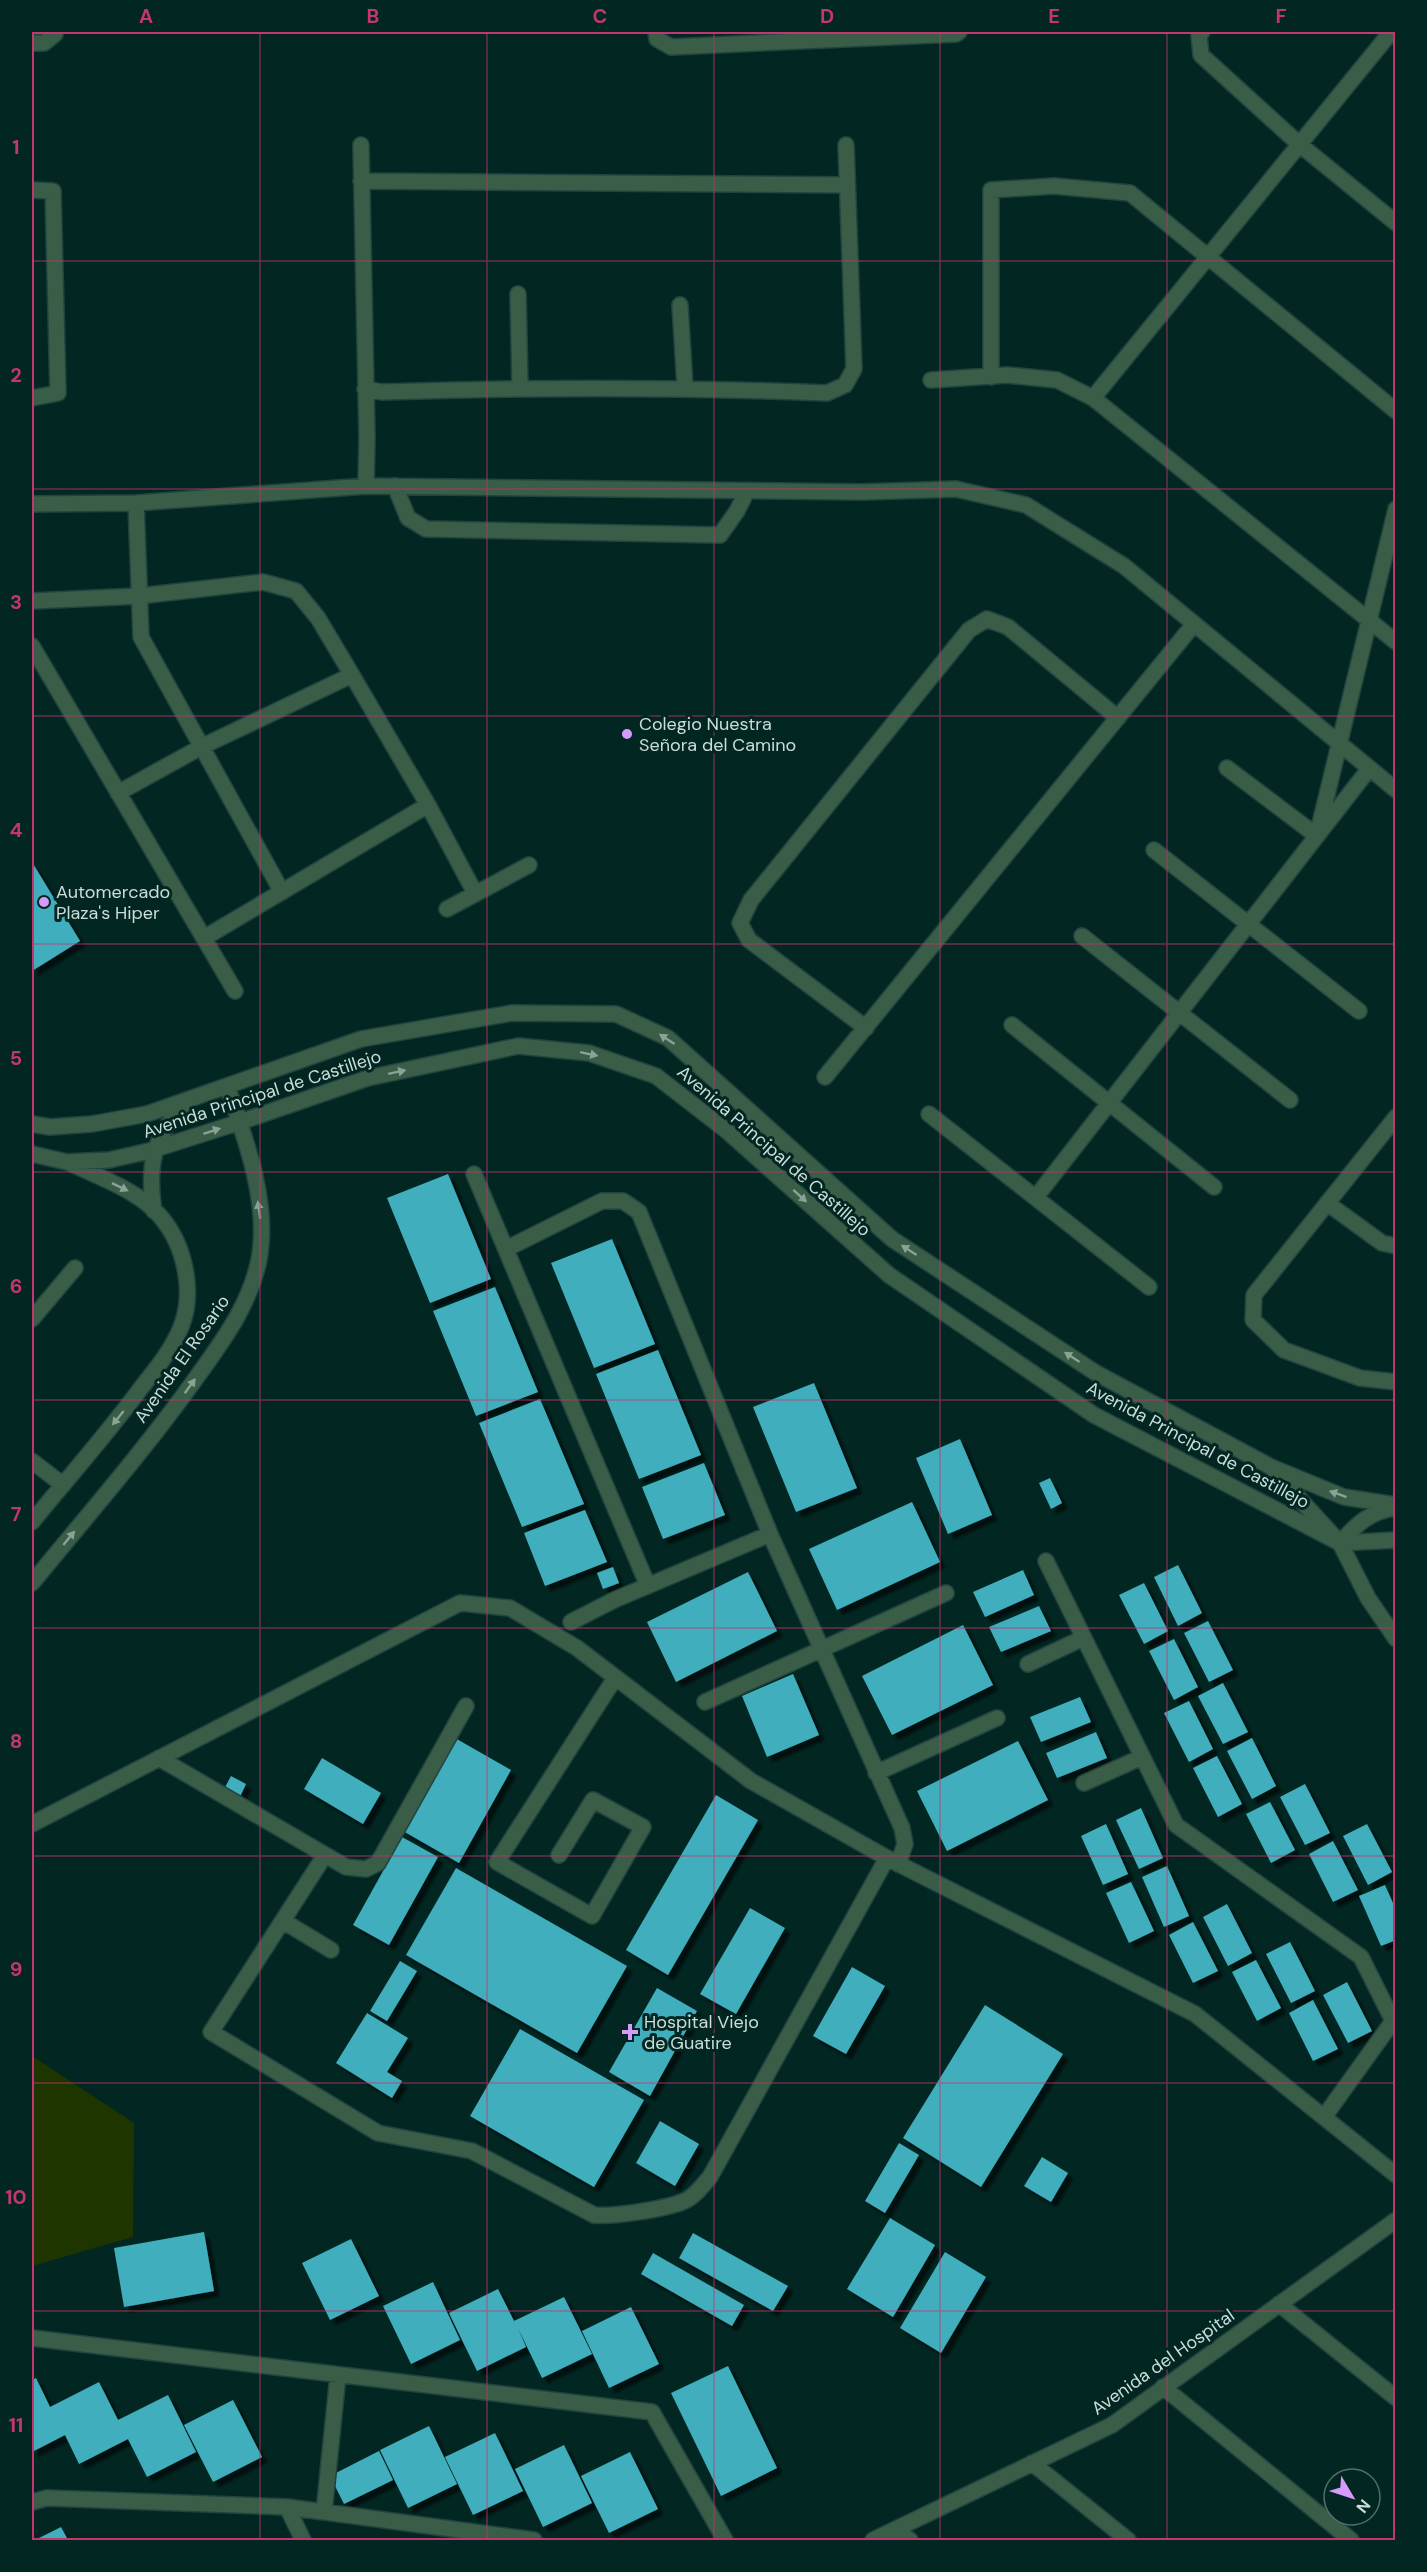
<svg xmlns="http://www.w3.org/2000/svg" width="1427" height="2572" viewBox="0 0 1427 2572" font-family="'DM Sans',sans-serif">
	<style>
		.green { fill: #1f3500 }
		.building { fill: #3faebd; filter: url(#shadow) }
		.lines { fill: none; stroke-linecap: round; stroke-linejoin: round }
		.minor-casing { stroke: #22443f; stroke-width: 18 }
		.minor { stroke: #395d46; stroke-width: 15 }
		.oneway { fill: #89a397 }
		.grid { fill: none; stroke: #c3366e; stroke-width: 1.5; stroke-opacity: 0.55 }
		.poi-dot { fill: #d69bfa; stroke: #022722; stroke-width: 2 }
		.labels { text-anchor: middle; stroke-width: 6; stroke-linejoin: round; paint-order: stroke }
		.poi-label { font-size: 18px; fill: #caddd9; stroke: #022722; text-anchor: start }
		.street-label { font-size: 18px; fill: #caddd9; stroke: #022722 }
		.neatline { fill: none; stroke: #c3366e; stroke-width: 2 }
		.grid-label { font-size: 20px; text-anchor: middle; font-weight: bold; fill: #c3366e }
	</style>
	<defs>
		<filter id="shadow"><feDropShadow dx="5.5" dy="5.5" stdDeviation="1.5" flood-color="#0009"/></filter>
	</defs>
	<rect width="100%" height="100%" fill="#022722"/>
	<path class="green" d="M32,2056L134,2123L133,2237L32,2266Z"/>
	<path class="building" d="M32,862L80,941L32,971Z
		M448,1174L491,1279L430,1303L387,1198Z
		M612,1239L655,1344L594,1368L551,1263Z
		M495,1287L538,1392L476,1416L433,1311Z
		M658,1350L701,1455L639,1479L596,1374Z
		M814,1383L857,1488L796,1512L753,1407Z
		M540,1399L584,1504L522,1527L479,1423Z
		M960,1439L992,1515L948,1534L916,1458Z
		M704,1463L725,1515L663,1539L642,1487Z
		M1050,1478L1062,1503L1051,1509L1039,1483Z
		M912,1502L940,1562L837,1610L809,1549Z
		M585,1510L607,1562L545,1586L524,1533Z
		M1178,1565L1202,1613L1178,1626L1154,1577Z
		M613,1567L619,1583L603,1589L597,1573Z
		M1023,1570L1034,1595L985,1617L973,1592Z
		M748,1572L777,1631L676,1682L647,1622Z
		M1144,1583L1168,1631L1144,1644L1119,1595Z
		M1039,1606L1051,1631L1001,1652L989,1627Z
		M1208,1621L1233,1670L1209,1682L1184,1633Z
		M963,1625L993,1685L892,1735L862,1676Z
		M1174,1639L1198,1687L1174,1700L1149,1651Z
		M793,1674L819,1735L767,1757L742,1696Z
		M1223,1683L1248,1732L1223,1744L1198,1696Z
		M1080,1697L1091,1722L1041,1742L1030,1717Z
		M1189,1701L1213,1749L1189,1762L1164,1713Z
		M1096,1732L1107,1758L1057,1778L1046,1753Z
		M455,1738L511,1770L459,1863L403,1831Z
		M1252,1738L1276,1786L1252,1799L1227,1751Z
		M1018,1741L1048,1800L947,1851L917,1791Z
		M1217,1756L1242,1804L1218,1817L1193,1768Z
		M322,1758L381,1793L363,1824L304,1789Z
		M231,1776L246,1784L239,1799L223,1791Z
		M1305,1784L1330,1833L1305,1845L1280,1797Z
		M716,1795L758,1820L668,1975L626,1950Z
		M1270,1802L1295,1850L1271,1863L1246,1814Z
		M1141,1808L1163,1858L1139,1869L1116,1820Z
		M1106,1824L1128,1874L1103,1885L1081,1836Z
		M1367,1824L1392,1872L1368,1885L1343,1836Z
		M402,1837L438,1857L389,1945L353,1925Z
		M1333,1841L1358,1890L1333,1902L1309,1854Z
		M1167,1866L1189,1916L1164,1927L1142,1877Z
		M456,1868L627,1966L577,2053L406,1955Z
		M1131,1882L1154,1931L1129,1943L1106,1893Z
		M1385,1885L1396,1910V1940L1381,1946L1359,1896Z
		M1227,1904L1252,1953L1228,1966L1203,1917Z
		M750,1908L785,1928L736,2014L700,1994Z
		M1193,1922L1218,1971L1193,1983L1169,1935Z
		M1290,1942L1315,1991L1291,2003L1266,1954Z
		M1256,1960L1281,2008L1257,2021L1232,1972Z
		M400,1961L417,1971L387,2021L370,2011Z
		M852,1967L885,1986L846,2054L813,2036Z
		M1347,1982L1372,2031L1348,2043L1323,1995Z
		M657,1988L697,2011L650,2096L609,2072Z
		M1313,2000L1338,2049L1313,2061L1289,2013Z
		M985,2005L1063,2054L981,2187L903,2138Z
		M367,2013L408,2038L387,2072L402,2081L392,2098L336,2063Z
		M520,2029L644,2100L594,2187L470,2116Z
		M660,2121L699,2144L675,2186L636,2163Z
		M899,2143L919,2155L885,2213L865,2201Z
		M1042,2157L1068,2173L1051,2202L1024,2186Z
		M890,2218L935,2245L893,2317L847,2289Z
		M204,2232L214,2291L124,2307L114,2248Z
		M693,2233L788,2286L773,2311L679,2258Z
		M351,2239L379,2296L330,2320L302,2263Z
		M945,2252L986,2277L941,2353L900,2328Z
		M653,2253L744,2305L732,2326L641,2274Z
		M433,2282L460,2340L411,2364L383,2306Z
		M498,2289L514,2321L564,2297L592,2354L542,2378L518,2328L526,2347L477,2371L449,2313Z
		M631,2307L659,2364L609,2388L582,2331Z
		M728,2366L777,2468L721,2496L671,2393Z
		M36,2378L50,2407L99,2382L118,2420L168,2395L196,2452L147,2477L128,2439L79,2464L65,2435L32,2452V2380Z
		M233,2400L262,2457L213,2482L184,2425Z
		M429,2426L457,2484L408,2508L380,2450Z
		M495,2433L523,2491L473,2515L445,2457Z
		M564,2445L592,2503L543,2527L515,2469Z
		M379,2451L393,2480L344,2504L330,2476Z
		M630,2452L658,2509L609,2533L581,2476Z
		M61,2527L68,2540H35Z"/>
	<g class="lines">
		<g class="minor-casing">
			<path id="minor" d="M656,32L657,39L671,47L956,34L959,32
				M1202,32L1199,35L1201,55L1299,144L1396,223
				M32,43H44L55,34V32
				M361,145L367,438L366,486
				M361,181L846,185
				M32,190L53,191L58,393L32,398
				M518,294L520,387
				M680,305L685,387
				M991,377V190L1054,186L1130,193L1396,411
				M931,380L1007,375L1057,380L1093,398L1396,642
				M365,389L382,392C531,387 678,387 827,393L845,385L854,369L846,145
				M1093,398L1391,32
				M395,486L408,518L426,529L720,535L737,511L747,491
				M136,503L141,637L282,892
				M32,504L136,503L366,486L862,492L956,489L1026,505L1124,566L1396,790
				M32,601L139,596L263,582L296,591L318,618L352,675L428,805L475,893
				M32,646L235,991
				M1227,768L1317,836L1396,509
				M118,793L201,747L352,675
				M1154,850L1359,1011
				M447,909L529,865
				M1082,936L1290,1100
				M204,938L428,805
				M1012,1025L1214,1187
				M866,1028L749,940L740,923L751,900L969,630L987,619L1008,627L1118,718
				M825,1077L1194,624
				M929,1114L1149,1287
				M1396,1117L1254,1295L1253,1320L1284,1350L1360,1378L1396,1382
				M32,1124L50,1127L92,1124L147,1114L361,1039L512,1013L616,1014L668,1038L892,1239L1096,1373L1271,1467L1344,1497L1396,1505
				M32,1154L67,1162L109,1160L149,1151L240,1122L368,1078L518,1046L589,1053L656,1076L727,1131L889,1275L1094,1415L1340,1543L1396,1540
				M474,1174L648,1586
				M1036,1197L1369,769
				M1327,1203L1382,1243L1396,1246
				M154,1211C147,1168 153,1133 187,1103
				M506,1249L602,1201H623L639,1212L770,1534L902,1828L905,1844L898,1864
				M32,1319L75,1268
				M32,1461L63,1485
				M1273,1470L1340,1543L1368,1598L1396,1639
				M32,1522C68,1478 107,1434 141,1388C156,1369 172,1350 181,1327C195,1292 185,1245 160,1216C138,1190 100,1178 70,1163
				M1340,1543C1356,1525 1369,1512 1393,1508
				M1046,1561L1176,1825L1361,1957L1393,2021L1324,2117
				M32,1583C86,1517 143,1452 194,1381C222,1342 252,1303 260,1254C268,1199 245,1137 227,1086
				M571,1622L614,1600L770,1534
				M1028,1664L1083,1638
				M705,1702L946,1593
				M159,1758L346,1867L366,1869L378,1863L466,1706
				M876,1773L997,1718
				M1084,1783L1142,1757
				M32,1824L460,1603L510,1608L577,1648L751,1781L887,1858L1195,2014L1396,2175
				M325,1855L211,2032L378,2133L472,2151L594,2215C613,2217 664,2209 682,2202C694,2198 702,2186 710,2177L887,1858
				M559,1855L593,1800L643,1827L592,1916L497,1862L615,1678
				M283,1921L331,1950
				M1279,2304L1396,2398
				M32,2338L652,2412L725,2540
				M1163,2387L1351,2540
				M1032,2463L1128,2540
				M32,2502L47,2498L287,2507L534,2540
				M287,2507L303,2540
				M324,2512L338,2375
				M895,2530L910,2540
				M873,2540L1112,2425L1396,2220"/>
		</g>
		<use href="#minor" class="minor"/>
	</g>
	<defs><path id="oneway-solid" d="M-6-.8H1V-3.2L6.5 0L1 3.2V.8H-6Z" transform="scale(1.5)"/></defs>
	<g class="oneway">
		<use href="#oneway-solid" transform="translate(667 1039) rotate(-147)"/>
		<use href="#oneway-solid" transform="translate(589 1054) rotate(12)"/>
		<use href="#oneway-solid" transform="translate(397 1072) rotate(-12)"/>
		<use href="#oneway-solid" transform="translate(212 1131) rotate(-18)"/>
		<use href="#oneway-solid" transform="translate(120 1187) rotate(26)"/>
		<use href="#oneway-solid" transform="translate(800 1196) rotate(42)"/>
		<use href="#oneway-solid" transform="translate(259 1210) rotate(-98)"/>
		<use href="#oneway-solid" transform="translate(909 1250) rotate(-147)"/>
		<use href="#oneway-solid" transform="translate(1072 1357) rotate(-147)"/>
		<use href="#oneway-solid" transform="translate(190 1386) rotate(-54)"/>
		<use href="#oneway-solid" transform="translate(118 1418) rotate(129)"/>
		<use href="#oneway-solid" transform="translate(1338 1494) rotate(-160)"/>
		<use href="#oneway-solid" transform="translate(69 1538) rotate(-51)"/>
	</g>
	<path class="grid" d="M260,32V2540M487,32V2540M714,32V2540M940,32V2540M1167,32V2540M32,261H1396M32,489H1396M32,716H1396M32,944H1396M32,1172H1396M32,1400H1396M32,1628H1396M32,1856H1396M32,2083H1396M32,2311H1396"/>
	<g class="poi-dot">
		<circle cx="627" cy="734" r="6"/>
		<circle cx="44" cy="902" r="6"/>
		<path d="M627 2023h6v6h6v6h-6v6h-6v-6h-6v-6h6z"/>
	</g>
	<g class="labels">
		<g class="poi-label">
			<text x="639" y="730">Colegio Nuestra<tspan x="639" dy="21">Señora del Camino</tspan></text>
			<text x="56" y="898">Automercado<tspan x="56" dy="21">Plaza's Hiper</tspan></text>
			<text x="644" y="2028">Hospital Viejo<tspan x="644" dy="21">de Guatire</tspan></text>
		</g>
		<g class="street-label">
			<text transform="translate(262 1094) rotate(-18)" y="6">Avenida Principal de Castillejo</text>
			<text transform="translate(774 1151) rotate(41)" y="6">Avenida Principal de Castillejo</text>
			<text transform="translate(182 1359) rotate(-55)" y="6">Avenida El Rosario</text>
			<text transform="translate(1198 1445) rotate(28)" y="6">Avenida Principal de Castillejo</text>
			<text transform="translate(1163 2362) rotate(-35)" y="6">Avenida del Hospital</text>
		</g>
	</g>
	<rect width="1427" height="2572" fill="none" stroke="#022722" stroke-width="66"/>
	<g transform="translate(1352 2497) rotate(129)"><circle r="28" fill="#022722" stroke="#52706b" stroke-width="1.5"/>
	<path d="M0-4.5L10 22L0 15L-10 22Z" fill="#d69bfa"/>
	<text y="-9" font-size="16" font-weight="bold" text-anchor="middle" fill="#caddd9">N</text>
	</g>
	<rect x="33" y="33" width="1361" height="2506" class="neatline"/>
	<g class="grid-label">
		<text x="146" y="23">A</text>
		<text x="373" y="23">B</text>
		<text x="600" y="23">C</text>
		<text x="827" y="23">D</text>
		<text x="1054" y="23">E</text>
		<text x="1281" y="23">F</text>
		<text x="16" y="154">1</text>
		<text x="16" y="382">2</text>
		<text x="16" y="609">3</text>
		<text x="16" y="837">4</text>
		<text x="16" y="1065">5</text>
		<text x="16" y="1293">6</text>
		<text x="16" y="1521">7</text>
		<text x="16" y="1748">8</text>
		<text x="16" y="1976">9</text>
		<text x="16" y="2204">10</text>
		<text x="16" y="2432">11</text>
	</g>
</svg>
